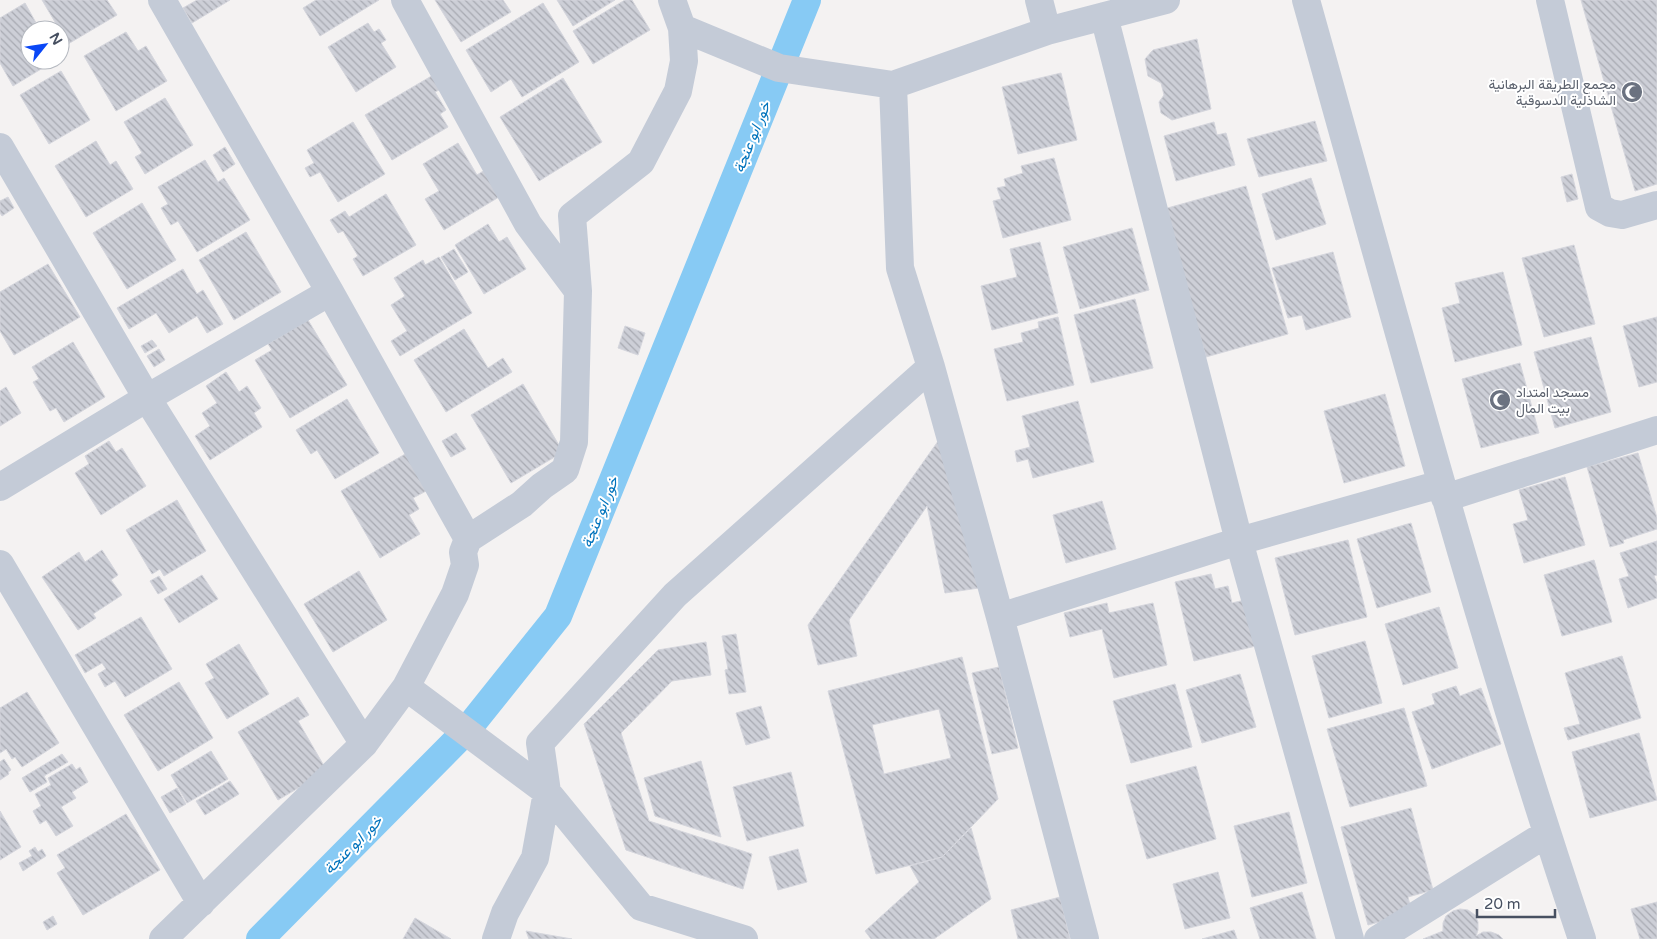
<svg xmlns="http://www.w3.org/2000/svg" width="1657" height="939" viewBox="0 0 1657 939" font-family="'Varela Round',Vazirmatn,sans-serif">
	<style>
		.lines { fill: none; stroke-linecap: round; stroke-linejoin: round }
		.canal { stroke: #87caf4; stroke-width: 28 }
		.building { fill: url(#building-back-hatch); stroke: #d5d6dd; fill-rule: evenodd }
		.minor { stroke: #c4cbd7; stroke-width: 28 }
		.labels { text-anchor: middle; stroke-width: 4; stroke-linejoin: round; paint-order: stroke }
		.worship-label { font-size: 14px; fill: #5b616d; stroke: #fff; text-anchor: end }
		.water-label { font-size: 15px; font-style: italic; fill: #0073bc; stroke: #fff }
	</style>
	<defs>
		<pattern id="building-back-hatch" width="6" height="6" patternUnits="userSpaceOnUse" patternTransform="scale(1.25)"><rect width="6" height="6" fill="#cdcfd7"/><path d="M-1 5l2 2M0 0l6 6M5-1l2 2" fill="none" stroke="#a8aab2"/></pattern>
	</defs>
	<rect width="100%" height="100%" fill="#f4f2f2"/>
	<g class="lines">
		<path class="canal" d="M260,939L466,731L558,616L807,0"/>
	</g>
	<path class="building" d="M42,0H107L117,15L68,44Z
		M197,0H230L192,23L183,8Z
		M316,0H379L320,36L303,8Z
		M435,0H503L511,12L461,42Z
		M557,0H615L573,26Z
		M625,0H632L650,30L593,64L573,31Z
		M1581,0H1657V184L1635,191Z
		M25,3L40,30H30V60H56L13,86L0,63V18Z
		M543,3L579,62L522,97L511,79L491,92L466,50Z
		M368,23L374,32L379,29L386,40L381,43L396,67L356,92L328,47Z
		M126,32L138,51L146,46L167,81L116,111L84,56Z
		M1197,39L1211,109L1172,120L1161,113L1159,102L1164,95L1161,83L1148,76L1145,59L1153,50Z
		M61,71L90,120L49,144L20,95Z
		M1061,73L1077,140L1018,154L1002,87Z
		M435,74L443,88L435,92L446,110L440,114L448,127L392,160L365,115Z
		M563,78L602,142L539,181L500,117Z
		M165,98L193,145L145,174L135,157L142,153L124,122Z
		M1315,121L1327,161L1259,177L1247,139Z
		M353,122L385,174L338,202L320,172L310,177L305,168L314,163L307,150Z
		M1214,122L1217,135L1226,133L1235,165L1176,181L1164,136Z
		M96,141L110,165L116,161L133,189L86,217L55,166Z
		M458,143L477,175L488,168L504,194L444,230L425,199L439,191L423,164Z
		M225,147L235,164L223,172L213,155Z
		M1054,158L1071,220L1003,238L993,201L1001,199L997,188L1006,186L1004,179L1023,173L1021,166Z
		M205,160L218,182L224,178L250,220L197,252L178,221L171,225L161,208L168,204L158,187Z
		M1572,174L1578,199L1567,202L1561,177Z
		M1311,178L1326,224L1276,240L1262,194Z
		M1246,186L1288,334L1206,357L1164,209Z
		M386,194L416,245L363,276L353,259L358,256L343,231L338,233L330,220L345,211L349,217Z
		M8,197L14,208L2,216L0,213V201Z
		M142,203L176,260L127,289L93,233Z
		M488,224L499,242L507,237L526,269L484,294L455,245Z
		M1132,228L1149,290L1080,309L1063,247Z
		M246,232L281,292L234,320L199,260Z
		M1040,242L1058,313L992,330L981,286L1017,277L1010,249Z
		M1574,245L1595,324L1544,337L1522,258Z
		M454,249L468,272L455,280L441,257Z
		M1333,252L1351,317L1306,330L1302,315L1288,318L1272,268Z
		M439,257L472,313L400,356L391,341L407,331L391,305L405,296L394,278L423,260L425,265Z
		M48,264L80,317L14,355L0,331V292Z
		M183,269L197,294L203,290L223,324L207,333L197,316L169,333L156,313L129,329L117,308Z
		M1503,272L1522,345L1455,362L1442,308L1460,303L1455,283Z
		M1135,299L1153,368L1091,383L1074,315Z
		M1058,317L1074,385L1007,401L994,349L1023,342L1021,333L1039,328L1038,322Z
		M1657,317V382L1639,387L1623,326Z
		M308,320L347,385L290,418L255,360L272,350L268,344Z
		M625,326L645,333L638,355L618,348Z
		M464,329L488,368L503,358L512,372L446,412L414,360Z
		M1591,337L1611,412L1555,428L1534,352Z
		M152,340L157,346L145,353L141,346Z
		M73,342L105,397L64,422L56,408L50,411L33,382L39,379L32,367Z
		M159,349L165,360L154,367L147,356Z
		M1520,363L1539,433L1481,448L1462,379Z
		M226,372L239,392L247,386L261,408L254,413L262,427L210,460L195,436L210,426L202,413L217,403L206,386Z
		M523,384L563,452L511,483L471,415Z
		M6,387L21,413L0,426V391Z
		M1385,394L1405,466L1344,483L1324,411Z
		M347,399L379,453L335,479L317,450L311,454L296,430Z
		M1078,401L1094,462L1033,478L1028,459L1017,462L1015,451L1030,447L1022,416Z
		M456,433L466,449L451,457L442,441Z
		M941,437L979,588L945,593L927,506L849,620L857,656L818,665L808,625Z
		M109,441L116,452L122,448L146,486L101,515L75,473L89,464L85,456Z
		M407,453L428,490L413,498L419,509L409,515L420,534L380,558L341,491Z
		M1638,453L1657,518V529L1623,540L1624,543L1610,547L1587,467Z
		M1565,477L1585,545L1524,563L1513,524L1528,520L1519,490Z
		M177,500L206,551L164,576L160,569L152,574L126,530Z
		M1102,501L1116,549L1066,563L1053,515Z
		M1411,523L1431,592L1377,608L1357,539Z
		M1348,540L1367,617L1295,635L1275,558Z
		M1657,541V575L1654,576L1657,584V598L1628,608L1619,579L1629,576L1620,553Z
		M102,550L118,575L111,580L122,595L93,614L96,618L78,630L42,577L79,552L85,562Z
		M1594,560L1612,622L1562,636L1544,575Z
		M359,571L387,620L333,652L304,604Z
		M1211,574L1215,589L1228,586L1232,603L1249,599L1260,645L1194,661L1175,582Z
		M202,575L218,599L179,623L164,599Z
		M159,576L167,589L158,594L150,581Z
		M1107,603L1109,613L1153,603L1167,665L1114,678L1102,629L1070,637L1064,613Z
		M1439,607L1458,668L1403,685L1385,624Z
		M141,617L172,669L125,697L115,681L105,687L98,674L106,669L102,663L85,673L75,655Z
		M736,634L746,692L729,694L725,670L728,669L722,636Z
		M1365,641L1382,703L1329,718L1312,656Z
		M706,642L711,675L672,681L621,733L649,821L752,854L743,889L626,850L584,724L658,650Z
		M239,644L269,694L227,719L205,683L214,678L206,664Z
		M1622,656L1641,718L1568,740L1564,728L1580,724L1565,673Z
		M962,657L998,799L942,857L876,874L828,691ZM939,709L951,758L884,774L872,725Z
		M999,667L1018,748L992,754L972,673Z
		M1240,674L1256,727L1202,743L1186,690Z
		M179,682L213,738L158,771L124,715Z
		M1175,684L1192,747L1131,763L1113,701Z
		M1456,686L1460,696L1481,688L1501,744L1432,769L1412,712L1435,704L1432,694Z
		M27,692L59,743L22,767L15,757L12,759L6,749L0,753V708Z
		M298,697L309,715L298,721L327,771L278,800L238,732Z
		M761,706L770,738L746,745L736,713Z
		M1404,708L1427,786L1350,807L1327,729Z
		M1639,733L1657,800L1590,818L1572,752Z
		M211,751L228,779L187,803L171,775Z
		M62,754L68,762L44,776L47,782L30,792L22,778Z
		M4,759L11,770L8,772L9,774L0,780V762Z
		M701,761L721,837L655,816L644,778Z
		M72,764L76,770L80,767L88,782L72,792L76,798L61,807L73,826L56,836L46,820L40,824L33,811L41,806L35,794L51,785L48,778Z
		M1196,766L1216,839L1147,859L1126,785Z
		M791,772L804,826L747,841L733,787Z
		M230,781L239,794L205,815L196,801Z
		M177,788L186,804L170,813L161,797Z
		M1411,808L1433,890L1408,897L1412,913L1368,925L1341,827Z
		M0,811L21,847L0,860Z
		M1289,812L1307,883L1252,897L1234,826Z
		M126,814L160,870L83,915L57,873L65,868L57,855Z
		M971,828L991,899L934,939H871L865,931L919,882L910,866L942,857Z
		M35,847L38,852L42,849L46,856L23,871L19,863L32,856L29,851Z
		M798,849L807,882L778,890L769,857Z
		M1218,872L1230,918L1185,929L1173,884Z
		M1302,892L1316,939H1260L1250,908Z
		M1060,897L1070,939H1018L1011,910Z
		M1657,902V939H1640L1631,909Z
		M1460,909L1468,910L1475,915L1478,922V930L1476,936L1483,932H1491L1499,935L1503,939H1423L1443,931V923L1446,916L1453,911Z
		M53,916L57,924L47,930L43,922Z
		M415,918L451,939H403Z
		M1234,930L1237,939H1202Z
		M526,931L572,939H529Z"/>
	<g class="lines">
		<path class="minor" d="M162,0L330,292L468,539L463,552L465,565L455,594L406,687L364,744L163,939
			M405,0L528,224L578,291
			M1039,0L1047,31
			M1306,0C1394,314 1478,630 1582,939
			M1550,0L1599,207L1610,213L1622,215L1657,205
			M1104,16L1239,541L1350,939
			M682,28L779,68L893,85L1047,31L1166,0
			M893,85L900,268L931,367L1000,617L1085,939
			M0,147L147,398L364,744
			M0,487L147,398L330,292
			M1445,498L1657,430
			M468,539L522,504L542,486L565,470L574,442L578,291L572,216L641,162L678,91L684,61L682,28L672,0
			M0,564L201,903
			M1000,617L1239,541L1441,484
			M406,687L547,792L641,907L744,939
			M496,939L505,913L535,858L547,792L540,743L675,595L931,367
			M1378,939L1546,834"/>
	</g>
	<defs>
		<g id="mosque-disc" transform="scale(1.125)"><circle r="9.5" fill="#6b7280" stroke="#fff"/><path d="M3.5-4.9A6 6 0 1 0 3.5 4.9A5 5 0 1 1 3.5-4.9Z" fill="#fff"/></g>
	</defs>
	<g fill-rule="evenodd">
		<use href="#mosque-disc" x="1632" y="92"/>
		<use href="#mosque-disc" x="1500" y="400"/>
	</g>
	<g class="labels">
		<g class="worship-label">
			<text x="1616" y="89">مجمع الطريقة البرهانية<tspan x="1616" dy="16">الشاذلية الدسوقية</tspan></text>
			<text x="1516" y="397" text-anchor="start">مسجد امتداد<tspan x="1516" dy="16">بيت المال</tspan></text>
		</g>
		<g class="water-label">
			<text transform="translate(752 137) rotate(-68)" y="5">خور ابو عنجة</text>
			<text transform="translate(600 512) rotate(-68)" y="5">خور ابو عنجة</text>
			<text transform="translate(353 845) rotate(-45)" y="5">خور ابو عنجة</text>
		</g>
	</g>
	<g transform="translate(45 45) rotate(60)"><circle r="24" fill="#ffffff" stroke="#b5b9c0"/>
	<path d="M0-4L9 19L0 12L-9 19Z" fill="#0a47f6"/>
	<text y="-8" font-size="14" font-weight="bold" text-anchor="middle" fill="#475061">N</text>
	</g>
	<path d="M1477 909v8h78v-8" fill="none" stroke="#475061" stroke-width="2.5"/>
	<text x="1484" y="909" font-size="15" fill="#475061" stroke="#ffffff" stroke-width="4" paint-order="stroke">20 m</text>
</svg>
